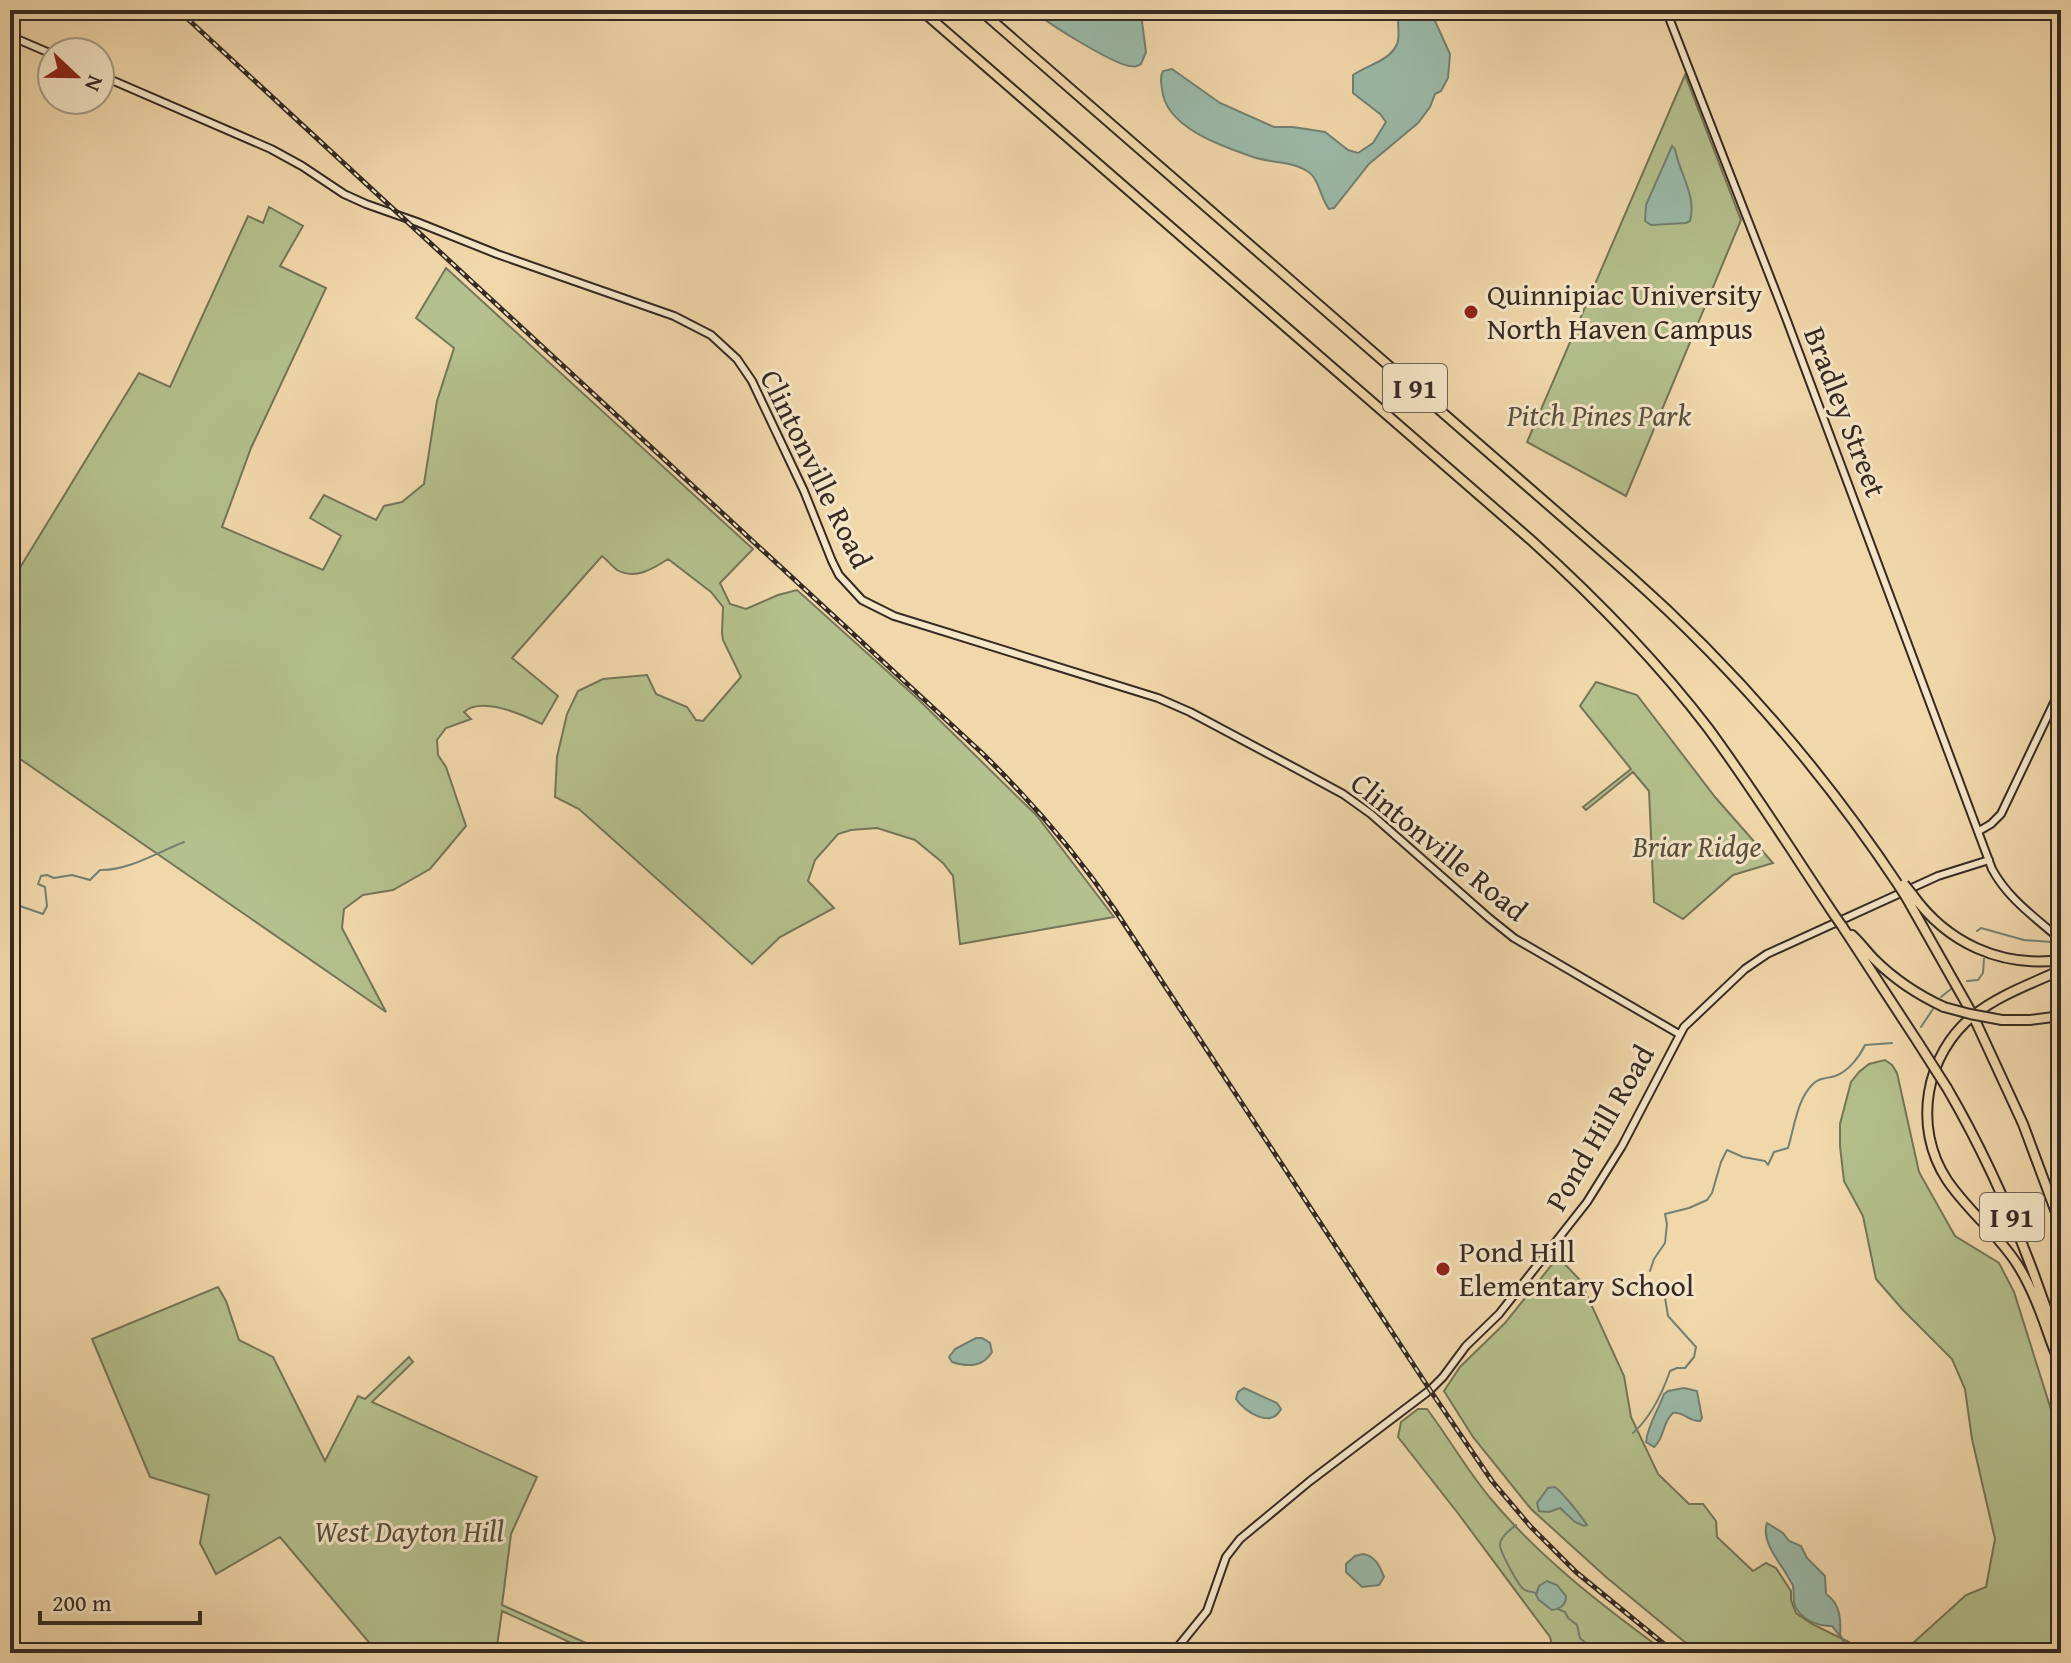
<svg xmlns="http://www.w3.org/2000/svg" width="2071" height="1663" viewBox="0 0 2071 1663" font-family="'Gentium Book Plus',serif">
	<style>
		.green { fill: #b4c08d; stroke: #757558; stroke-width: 2 }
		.water { fill: #9bbaa9; stroke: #738073; stroke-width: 2 }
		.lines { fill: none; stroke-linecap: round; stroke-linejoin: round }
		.stream { stroke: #738073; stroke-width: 2 }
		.secondary-casing { stroke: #362a23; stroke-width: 10 }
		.highway-casing { stroke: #362a23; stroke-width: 12 }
		.secondary { stroke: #f6e6c8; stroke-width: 6 }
		.highway { stroke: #f1d8ab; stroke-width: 8 }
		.rail-casing { stroke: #362a23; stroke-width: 5 }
		.rail { stroke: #f6e6c8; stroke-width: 2; stroke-dasharray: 6; stroke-linecap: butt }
		.highway-bridge-casing { stroke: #362a23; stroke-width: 12; stroke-linecap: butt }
		.highway-bridge { stroke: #f1d8ab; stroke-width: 8 }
		.poi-dot { fill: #8f2418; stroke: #f6e6c8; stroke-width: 3 }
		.labels { text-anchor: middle; stroke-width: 6; stroke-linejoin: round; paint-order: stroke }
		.shield { fill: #f6e6c8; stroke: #706254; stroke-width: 2 }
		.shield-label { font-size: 28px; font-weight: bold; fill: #362a23 }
		.poi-label { font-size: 30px; fill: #362a23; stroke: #f6e6c8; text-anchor: start }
		.street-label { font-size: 30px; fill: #362a23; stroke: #f6e6c8 }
		.park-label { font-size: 30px; font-style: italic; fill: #56503e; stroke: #f6e6c8 }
	</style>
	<rect width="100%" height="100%" fill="#f1d8ab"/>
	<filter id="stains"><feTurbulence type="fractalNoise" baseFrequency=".0025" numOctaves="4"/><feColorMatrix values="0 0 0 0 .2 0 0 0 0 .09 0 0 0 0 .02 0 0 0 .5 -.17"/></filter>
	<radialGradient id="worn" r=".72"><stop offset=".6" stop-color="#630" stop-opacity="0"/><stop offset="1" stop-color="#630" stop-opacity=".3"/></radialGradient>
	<path class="green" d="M1685,75L1741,220L1626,496L1527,442Z
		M269,207L303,226L280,266L326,288L251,448L222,527L323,570L341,536L310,518L324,495L376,520L384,506L402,502L424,484L437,401L454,348L416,318L446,268L753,549L720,583L730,604L746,609L778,595L797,590L918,699L1037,816L1114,917L960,944L953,876L943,863L915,840L877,828L851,830L838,834L815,860L808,881L834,908L780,937L752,964L579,809L555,797L557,757L567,714L578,691L603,679L647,675L656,694L687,707L696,720L703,721L741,677L723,640L722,633L723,607L711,592L668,559C653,569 635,580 617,570C612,566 606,559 602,556L512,658L558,696L542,724C523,715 482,696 464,712L471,719L446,728L437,740L438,755L446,767L466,826L430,869L393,890L363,895L344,909L342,928L386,1012L10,752V584L139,373L170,387L248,216L263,223Z
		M1596,682L1637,695L1715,797L1773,863L1733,875L1683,919L1654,902L1649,791L1633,772L1586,810L1583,807L1631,769L1580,706Z
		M1885,1060L1892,1065L1897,1073L1919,1172L1955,1236L1999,1263L2014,1292L2053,1416L2061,1456V1653H1902L1966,1595L1986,1587L1995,1539L1972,1439L1965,1389L1952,1359L1903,1310L1876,1279L1863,1216L1844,1181L1840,1146V1124L1851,1082L1859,1072L1869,1064Z
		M1558,1257L1580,1280L1624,1376L1631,1417L1658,1474L1689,1504H1703L1716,1521L1717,1537L1753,1571L1766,1563L1776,1568L1791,1591V1600L1796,1613L1812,1624L1871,1653H1698L1606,1577L1531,1509L1473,1437L1444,1391L1460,1367L1505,1323Z
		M218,1287L226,1301L239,1340L273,1357L325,1461L358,1396L365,1399L409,1357L413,1362L372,1402L537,1477L511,1534L502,1605L608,1653H593L502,1611L496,1653H378L280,1537L216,1574L200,1543L209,1495L150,1477L92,1339Z
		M1418,1409H1427C1449,1438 1468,1472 1491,1499C1541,1559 1604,1607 1667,1653H1554L1550,1637L1457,1512L1398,1437L1401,1422Z"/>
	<path class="water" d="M1033,10H1144L1142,22L1146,52L1141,64C1135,67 1136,67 1129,66C1112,63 1046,23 1033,10Z
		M1399,10H1430L1450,54L1448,78L1441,91L1435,94L1430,107L1418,123L1369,164L1334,208L1329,209C1320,198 1320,179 1307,171C1292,161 1270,163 1253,157C1221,146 1165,127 1162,89C1161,82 1160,77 1163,71L1172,69L1220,103L1274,127H1293L1325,132L1348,150L1358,153L1373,143L1386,122L1380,114L1353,93V75C1367,65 1390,61 1397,44C1401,35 1396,21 1399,10Z
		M1672,146L1675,149C1679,173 1697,195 1690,221L1686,223L1651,225L1645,221L1646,205Z
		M976,1338H982L990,1343L992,1352C983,1367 967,1367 952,1362L949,1357L955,1349Z
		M1244,1388L1277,1403L1281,1409C1271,1429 1245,1412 1236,1399L1238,1392Z
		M1684,1388L1697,1391L1702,1418L1700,1421C1689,1422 1683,1411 1673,1413C1662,1422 1665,1438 1654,1447L1646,1442C1648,1424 1658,1411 1664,1394L1668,1391Z
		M1555,1487C1563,1493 1582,1517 1587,1525L1584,1526L1575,1522L1560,1508L1549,1512L1539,1511L1537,1503L1548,1488Z
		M1767,1523L1783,1533L1789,1541L1801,1546L1807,1558L1825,1576L1826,1594C1841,1604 1841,1621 1840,1636L1832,1626C1820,1627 1806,1621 1798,1611C1791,1602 1795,1596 1793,1586C1793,1584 1788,1578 1787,1575C1778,1560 1761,1541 1767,1523Z
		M1363,1554C1375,1556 1380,1566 1384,1577L1379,1585L1362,1587L1346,1572V1564L1355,1556Z
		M1547,1581L1557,1585L1566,1596C1566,1605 1560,1609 1552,1610L1539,1600L1536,1595L1539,1586Z"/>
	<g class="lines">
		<path class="stream" d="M10,898L14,904L43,914L47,906L45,887L38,884L41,876L47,875L54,878L72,875L90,880L100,870C128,871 158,852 184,842
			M1977,931L1981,928L2024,940L2051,942
			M1967,981L1978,980L1983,973L1984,959
			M1941,997L1951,989
			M1921,1027L1933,1009
			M1650,1271L1654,1259L1665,1243L1667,1224L1665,1214L1689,1208L1707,1200L1712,1193L1721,1162L1727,1150L1743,1157L1765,1161L1768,1165L1774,1152L1788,1148C1794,1129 1797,1099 1813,1084C1820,1077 1826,1079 1835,1076C1848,1072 1860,1056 1865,1045L1892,1043
			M1633,1433C1651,1417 1662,1394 1670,1371L1677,1368H1685L1694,1357L1696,1347L1668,1316L1664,1292L1649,1289
			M1516,1525C1510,1530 1500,1537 1500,1545C1500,1551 1519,1588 1525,1590C1529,1592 1533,1592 1537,1593
			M1558,1609L1565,1612L1568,1618L1577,1625L1580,1638L1588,1645L1595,1644L1594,1653
			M1841,1636L1847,1650"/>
		<g class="secondary-casing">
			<path id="secondary" d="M1666,10L1786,318L1992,869C2008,899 2036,918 2061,940
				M10,36L52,54
				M100,75L271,149L302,166L344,194L366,204L417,222L497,254L674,316L711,335L737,359L752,381L804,491L832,561L839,575L862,600L894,616L1158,698L1190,712L1295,768L1343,794L1371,814L1489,918L1514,938L1679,1034
				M1979,831L1991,824L2001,814L2061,688
				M1173,1653L1207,1611L1226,1557L1240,1539L1310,1481L1430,1390L1443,1377L1466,1346L1499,1314L1587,1202L1622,1146L1684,1027L1745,969L1767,954L1938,876L1989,860"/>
		</g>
		<g class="highway-casing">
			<path id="highway" d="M921,10L1532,541C1596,599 1656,660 1708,728C1753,789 1793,853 1835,916
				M980,10L1628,574C1732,666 1822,770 1899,886
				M1912,894C1947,943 2001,968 2061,960
				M1906,897L1970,1010
				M1842,926L1919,1044
				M1852,935C1860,942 1866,951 1874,959C1894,979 1918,995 1944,1007
				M2061,970C2033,983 1999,995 1974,1015C1925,1054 1912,1127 1947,1180C1967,1210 1997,1233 2017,1264C2028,1281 2036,1300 2043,1319C2049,1335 2053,1350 2061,1365
				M1975,1020L2023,1124L2061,1226
				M2002,1020H2030L2061,1016
				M1947,1088C1996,1172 2032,1261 2061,1353
				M2061,1141L2059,1167L2061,1194"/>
		</g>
		<use href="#secondary" class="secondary"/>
		<use href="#highway" class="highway"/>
		<g class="rail-casing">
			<path id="rail" d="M178,10L982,753C1032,802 1076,853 1115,910L1430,1390L1492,1481L1531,1527L1576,1572L1675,1653"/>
		</g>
		<use href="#rail" class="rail"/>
		<g class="highway-bridge-casing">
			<path id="highway-bridge" d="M1904,884L1912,894
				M1899,886L1906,897
				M1835,916L1842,926
				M1944,1007L1970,1014L2002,1020
				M1919,1044L1947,1088"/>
		</g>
		<use href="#highway-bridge" class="highway-bridge"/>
	</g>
	<g class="poi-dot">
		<circle cx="1471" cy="312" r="8"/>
		<circle cx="1443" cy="1269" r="8"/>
	</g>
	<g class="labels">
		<g class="shield">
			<rect x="1383" y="364" width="64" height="48" rx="6"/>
			<rect x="1980" y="1193" width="64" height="48" rx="6"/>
		</g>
		<g class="shield-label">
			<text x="1415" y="398">I 91</text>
			<text x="2012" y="1227">I 91</text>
		</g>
		<g class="poi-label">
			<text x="1487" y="305">Quinnipiac University<tspan x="1487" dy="34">North Haven Campus</tspan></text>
			<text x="1459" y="1262">Pond Hill<tspan x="1459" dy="34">Elementary School</tspan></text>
		</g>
		<g class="street-label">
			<text transform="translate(1845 412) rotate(69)" y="10">Bradley Street</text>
			<text transform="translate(816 469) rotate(64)" y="10">Clintonville Road</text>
			<text transform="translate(1439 847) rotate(39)" y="10">Clintonville Road</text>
			<text transform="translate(1600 1128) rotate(-60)" y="10">Pond Hill Road</text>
		</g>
		<g class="park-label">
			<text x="1599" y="426">Pitch Pines Park</text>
			<text x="1697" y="857">Briar Ridge</text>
			<text x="409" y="1542">West Dayton Hill</text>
		</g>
	</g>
	<rect width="2071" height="1663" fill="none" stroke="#f1d8ab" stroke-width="40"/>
	<rect x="12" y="12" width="2047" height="1639" fill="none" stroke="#362a23" stroke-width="4"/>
	<rect x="20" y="20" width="2031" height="1623" fill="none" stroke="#362a23" stroke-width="2"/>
	<g transform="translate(76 76) rotate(112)"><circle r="38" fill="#f6e6c8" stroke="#a99b86" stroke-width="2"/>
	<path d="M0-6L14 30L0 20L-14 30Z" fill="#8f2418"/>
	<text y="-12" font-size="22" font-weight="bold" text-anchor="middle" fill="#362a23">N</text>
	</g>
	<path d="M40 1611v12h160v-12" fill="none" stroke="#362a23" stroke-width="4"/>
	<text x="52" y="1611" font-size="24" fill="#362a23" stroke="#f6e6c8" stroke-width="6" paint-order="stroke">200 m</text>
	<rect width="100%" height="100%" filter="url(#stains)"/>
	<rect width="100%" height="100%" fill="url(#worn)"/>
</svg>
